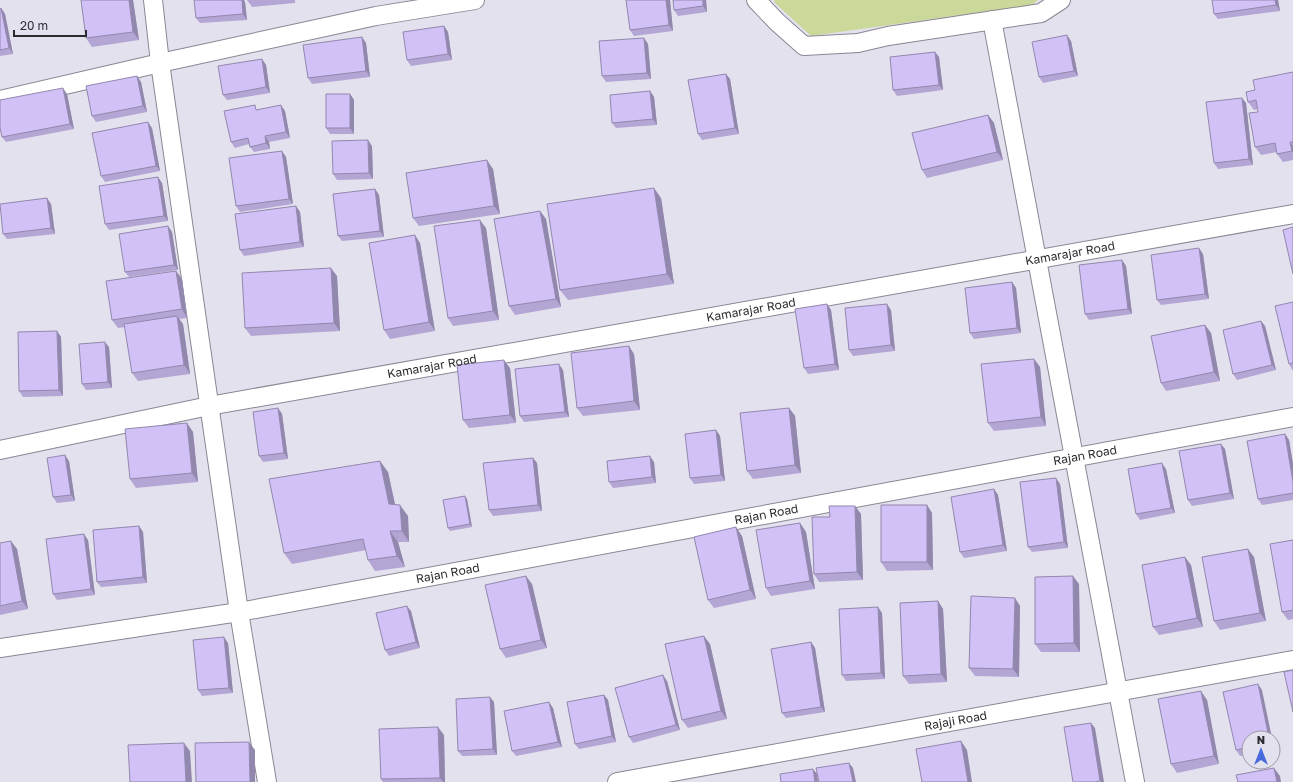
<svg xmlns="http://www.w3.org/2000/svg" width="1293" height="782" viewBox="0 0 1293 782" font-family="'Golos Text',sans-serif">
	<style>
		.green { fill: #cad999 }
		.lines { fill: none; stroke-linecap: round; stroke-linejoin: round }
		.street-casing { stroke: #8a8693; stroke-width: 20 }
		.street { stroke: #fff; stroke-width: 18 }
		.wall { fill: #b4a6d4 }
		.shaded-wall { fill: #9287ad }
		.building { fill: #d1c1f7; stroke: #9287ad }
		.labels { text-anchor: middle; stroke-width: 3; stroke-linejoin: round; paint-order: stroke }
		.street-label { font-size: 12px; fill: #2b2a2f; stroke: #e4e1ee }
	</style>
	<rect width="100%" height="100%" fill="#e4e1ee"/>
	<path class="green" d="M774,0H1038L1032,5L811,36L775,3Z"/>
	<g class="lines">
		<g class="street-casing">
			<g id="street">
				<path d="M756,0L777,22L804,46L858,43L888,36L1041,13L1061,0"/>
				<path d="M992,20L1135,782"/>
				<path d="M0,100L160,63L153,0"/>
				<path id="s1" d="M0,450L209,406L1293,214"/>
				<path id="s2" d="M0,648L239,612L1293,417"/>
				<path d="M267,782L239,612L160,63L376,16L475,0"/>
				<path id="s3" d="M617,782L1293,660"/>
			</g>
		</g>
		<use href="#street" class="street"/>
	</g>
	<path class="wall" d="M133,0L139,40L92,47L86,38Z
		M247,0H295V3L252,7Z
		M626,0H670L673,31L634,36L630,30Z
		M706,0L707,12L678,16L674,10Z
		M1212,0H1278L1280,11L1218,19L1214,14Z
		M245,2L247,20L200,23L196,18Z
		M1,8L5,14L13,54L0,56V9Z
		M444,26L448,32L452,60L411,66L407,60Z
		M362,37L366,43L370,77L312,84L308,78Z
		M644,38L648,44L651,79L606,82L602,76Z
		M1071,41L1078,76L1043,83L1039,77Z
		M935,52L939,57L943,90L897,96L893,90Z
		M262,59L266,65L270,93L227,100L223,95Z
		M1293,72V160L1283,162L1277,154V152L1261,155L1255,147L1258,112V109L1254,110L1248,102L1255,90Z
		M726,74L730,79L739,134L702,140L698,134Z
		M137,76L141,82L147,112L96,122L92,116Z
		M650,91L654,97L657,125L616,128L612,123Z
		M67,94L74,129L6,142L2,137Z
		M350,94L354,100V134H330L326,128Z
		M1242,98L1246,103L1253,165L1218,169L1214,163Z
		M258,110L285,111L290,138L269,142L270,149L254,152L250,147L249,144L235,148L231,142Z
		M988,115L994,123L1003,160L927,178L922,170Z
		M152,128L160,171L105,182L101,176Z
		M372,146L373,179L337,180L333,174Z
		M282,151L286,157L293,204L240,212L236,206Z
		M493,169L500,214L419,226L413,218Z
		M162,183L168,221L109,230L105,224Z
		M375,189L379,195L384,237L342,241L338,236Z
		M661,198L674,284L568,300L560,290Z
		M51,204L55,234L7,239L3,234Z
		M296,206L300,212L304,247L244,256L240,250Z
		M540,211L546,219L561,307L515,315L509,306Z
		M168,226L172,232L178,270L129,277L125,272Z
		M486,228L499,320L453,326L448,318Z
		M420,243L435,331L390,339L384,330Z
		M1203,254L1209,299L1161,305L1157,300Z
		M1122,260L1126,266L1132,314L1089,320L1085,314Z
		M176,271L182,279L187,318L179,319L183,324L190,374L138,381L132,373L125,327L118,328L112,320Z
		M337,276L340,331L251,336L245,328Z
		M1012,282L1016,288L1021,333L974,339L970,333Z
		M1293,302V371L1289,364Z
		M827,304L831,310L839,370L808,374L804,368Z
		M891,310L895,351L853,356L849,350Z
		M1261,321L1265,326L1276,370L1237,380L1233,374Z
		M1205,325L1211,333L1220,381L1166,391L1161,383Z
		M57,331L61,337L63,396L23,397L19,391Z
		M109,347L112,388L86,390L82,384Z
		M634,354L640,410L583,416L577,408Z
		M1034,359L1040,367L1046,426L994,431L988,423Z
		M510,368L516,423L469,428L463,420Z
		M563,370L569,417L524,422L520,416Z
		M278,408L282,414L288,459L263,462L259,456Z
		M789,408L795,416L801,473L753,479L747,471Z
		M187,423L193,432L198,482L136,488L130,479Z
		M716,430L720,436L725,481L694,484L690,478Z
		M1285,434L1289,440L1293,464V500L1262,505L1258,499Z
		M1225,449L1234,499L1192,506L1188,500Z
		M533,458L537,463L542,511L493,516L489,510Z
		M69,461L75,501L57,503L53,497Z
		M654,462L656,483L613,488L609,482Z
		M1166,469L1175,513L1140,520L1136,514Z
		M388,472L395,504L408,516L409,542H398L405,567L375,571L368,560L366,550L292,564L284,553Z
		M1060,484L1068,548L1032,552L1028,547Z
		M994,489L998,495L1007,551L964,558L960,552Z
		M467,499L472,527L450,531L448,528Z
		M927,505L932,513L933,570L887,571L881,562Z
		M855,506L861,514L863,580L819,582L814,574L830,517Z
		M800,523L806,532L815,589L771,596L766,588Z
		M139,526L143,532L147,583L101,587L97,582Z
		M742,536L756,599L714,608L708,600Z
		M88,540L95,595L57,600L53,594Z
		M1293,540V619L1288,620L1282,612Z
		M0,543L17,549L28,609L0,615Z
		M1254,557L1266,621L1220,630L1214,621Z
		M1191,565L1203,627L1159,635L1153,627Z
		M532,584L547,648L506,658L500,649Z
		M1079,584L1080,652H1041L1035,644Z
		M938,601L943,609L947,682L909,684L903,676Z
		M1020,606L1019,677L975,676L969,668Z
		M411,611L420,648L389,656L385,650Z
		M882,613L885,679L846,681L842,675Z
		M811,642L815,648L825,712L786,718L782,713Z
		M228,643L233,693L202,696L198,690Z
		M710,644L727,719L688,728L682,720Z
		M667,681L680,730L633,743L629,737Z
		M1262,690L1249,738V754L1240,756L1236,750Z
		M604,695L608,700L616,742L579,749L575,744Z
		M1207,700L1219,764L1177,773L1171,764Z
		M494,702L497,755L462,756L458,751Z
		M553,708L562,747L516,756L512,751Z
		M444,735L445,782H383L381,779Z"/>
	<path class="shaded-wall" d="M129,0H133L139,40L133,32Z
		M242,0H244L245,2L247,20L243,14Z
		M666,0H670L673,31L669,25Z
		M703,0H706L707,12L703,6Z
		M1275,0H1278L1280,11L1276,5Z
		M1,8L5,14L13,54L9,48Z
		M444,26L448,32L452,60L448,54Z
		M1067,35L1071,41L1078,76L1074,71Z
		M362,37L366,43L370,77L366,71Z
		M644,38L648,44L651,79L647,73Z
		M935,52L939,57L943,90L939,85Z
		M262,59L266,65L270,93L266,87Z
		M726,74L730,79L739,134L735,128Z
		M137,76L141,82L147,112L143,106Z
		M63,88L67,94L74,129L70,124Z
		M650,91L654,97L657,125L653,119Z
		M350,94L354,100V134L350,128Z
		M1242,98L1246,103L1253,165L1249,159Z
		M281,105L285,111L290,138L286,132Z
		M988,115L994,123L1003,160L997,152Z
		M148,122L152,128L160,171L156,166Z
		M265,136L269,142L270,149L266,143Z
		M368,140L372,146L373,179L369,173Z
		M1290,142L1293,146V153L1292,151Z
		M282,151L286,157L293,204L289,199Z
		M487,160L493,169L500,214L494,206Z
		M158,177L162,183L168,221L164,216Z
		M654,188L661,198L674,284L667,274Z
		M375,189L379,195L384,237L380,231Z
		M47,198L51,204L55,234L51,228Z
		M296,206L300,212L304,247L300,242Z
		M540,211L546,219L561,307L556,299Z
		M480,220L486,228L499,320L493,311Z
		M168,226L172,232L178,270L174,265Z
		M415,235L420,243L435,331L429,322Z
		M1199,248L1203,254L1209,299L1205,294Z
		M1122,260L1126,266L1132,314L1128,309Z
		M331,268L337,276L340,331L334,323Z
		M176,271L182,279L187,318L182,309Z
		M1012,282L1016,288L1021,333L1017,328Z
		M827,304L831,310L839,370L835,364Z
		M887,304L891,310L895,351L891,345Z
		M177,316L183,324L190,374L184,365Z
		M1261,321L1265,326L1276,370L1272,365Z
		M1205,325L1211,333L1220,381L1214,372Z
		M57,331L61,337L63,396L59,390Z
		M105,342L109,347L112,388L108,382Z
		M629,346L634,354L640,410L634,401Z
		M1034,359L1040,367L1046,426L1041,417Z
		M504,360L510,368L516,423L510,415Z
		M559,364L563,370L569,417L565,412Z
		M278,408L282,414L288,459L284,453Z
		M789,408L795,416L801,473L795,465Z
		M187,423L193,432L198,482L192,473Z
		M716,430L720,436L725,481L721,475Z
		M1285,434L1289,440L1293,464V482Z
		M1221,444L1225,449L1234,499L1230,493Z
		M65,455L69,461L75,501L71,495Z
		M650,456L654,462L656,483L652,477Z
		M533,458L537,463L542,511L538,505Z
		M380,461L388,472L397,514L389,504Z
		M1162,463L1166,469L1175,513L1171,508Z
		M1056,478L1060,484L1068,548L1064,542Z
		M994,489L998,495L1007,551L1003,545Z
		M465,496L467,499L472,527L470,524Z
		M400,505L408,516L409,542L402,531Z
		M927,505L932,513L933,570L927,562Z
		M855,506L861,514L863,580L857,572Z
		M800,523L806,532L815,589L810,581Z
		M139,526L143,532L147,583L143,577Z
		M736,527L742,536L756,599L750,590Z
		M390,531L398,542L405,567L397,556Z
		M84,534L88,540L95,595L91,589Z
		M11,541L17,549L28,609L22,601Z
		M1248,549L1254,557L1266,621L1260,613Z
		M1185,557L1191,565L1203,627L1197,618Z
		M526,576L532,584L547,648L541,640Z
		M1073,576L1079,584L1080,652L1074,643Z
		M1015,598L1020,606L1019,677L1013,669Z
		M938,601L943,609L947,682L941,674Z
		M407,606L411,611L420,648L416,642Z
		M878,607L882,613L885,679L881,673Z
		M704,636L710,644L727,719L721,711Z
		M224,637L228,643L233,693L229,688Z
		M811,642L815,648L825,712L821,707Z
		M663,675L667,681L680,730L676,725Z
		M1258,684L1262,690L1272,738H1269Z
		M1201,691L1207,700L1219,764L1214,756Z
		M604,695L608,700L616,742L612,736Z
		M490,697L494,702L497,755L493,749Z
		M549,702L553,708L562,747L558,742Z
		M1091,723L1095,728L1104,782H1101L1100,781Z
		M438,727L444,735L445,782H443L440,778Z
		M961,741L967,750L972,782H968Z
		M249,742L255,750V782H250Z
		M184,743L190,751L192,782H186Z
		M849,763L853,768L856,782H853Z
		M1274,768L1280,776L1281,782H1277Z
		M813,769L817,774L818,782H815Z"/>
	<path class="building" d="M81,0H129L133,32L86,38Z
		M194,0H242L243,14L196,18Z
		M626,0H666L669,25L630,30Z
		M673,0H703V6L674,10Z
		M1212,0H1275L1276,5L1214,14Z
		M1,8L9,48L0,50V9Z
		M444,26L448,54L407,60L403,32Z
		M1067,35L1074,71L1039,77L1032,42Z
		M362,37L366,71L308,78L303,45Z
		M644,38L647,73L602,76L599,41Z
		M935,52L939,85L893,90L890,57Z
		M262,59L266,87L223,95L218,66Z
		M1293,72V142H1290L1292,151L1277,154L1275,143L1255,147L1249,113L1258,112L1256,100L1248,102L1246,92L1255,90L1253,80Z
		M726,74L735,128L698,134L688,80Z
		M137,76L143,106L92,116L86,86Z
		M63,88L70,124L2,137L0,128V100Z
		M650,91L653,119L612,123L610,95Z
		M326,94H350V128H326Z
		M1242,98L1249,159L1214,163L1206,102Z
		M255,105L256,110L281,105L286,132L265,136L266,143L250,147L248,138L231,142L224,111Z
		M988,115L997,152L922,170L912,133Z
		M148,122L156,166L101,176L92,133Z
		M368,140L369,173L333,174L332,141Z
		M282,151L289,199L236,206L229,158Z
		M487,160L494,206L413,218L406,173Z
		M158,177L164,216L105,224L99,186Z
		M654,188L667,274L560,290L547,204Z
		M375,189L380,231L338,236L333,194Z
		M47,198L51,228L3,234L0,204Z
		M296,206L300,242L240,250L235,214Z
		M540,211L556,299L509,306L494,219Z
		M480,220L493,311L448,318L434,226Z
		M168,226L174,265L125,272L119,234Z
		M1293,227V274L1283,230Z
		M415,235L429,322L384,330L369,243Z
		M1199,248L1205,294L1157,300L1151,255Z
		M1122,260L1128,309L1085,314L1079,265Z
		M331,268L334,323L245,328L242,273Z
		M176,271L182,309L112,320L106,281Z
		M1012,282L1017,328L970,333L965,288Z
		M1293,302V363L1289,364L1275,306Z
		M827,304L835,364L804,368L795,309Z
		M887,304L891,345L849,350L845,308Z
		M177,316L184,365L132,373L124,324Z
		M1261,321L1272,365L1233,374L1223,330Z
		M1205,325L1214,372L1161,383L1151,336Z
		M57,331L59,390L19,391L18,332Z
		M105,342L108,382L82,384L79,344Z
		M629,346L634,401L577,408L571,353Z
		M1034,359L1041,417L988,423L981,364Z
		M504,360L510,415L463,420L457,365Z
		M559,364L565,412L520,416L515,369Z
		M278,408L284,453L259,456L253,412Z
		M789,408L795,465L747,471L740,413Z
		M187,423L192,473L130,479L125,429Z
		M716,430L721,475L690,478L685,434Z
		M1285,434L1293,482V493L1258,499L1247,441Z
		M1221,444L1230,493L1188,500L1179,451Z
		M65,455L71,495L53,497L47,458Z
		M650,456L652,477L609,482L607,461Z
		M533,458L538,505L489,510L483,463Z
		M380,461L389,504L400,505L402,531H390L397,556L368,560L363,539L284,553L269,479Z
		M1162,463L1171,508L1136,514L1128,469Z
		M1056,478L1064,542L1028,547L1020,482Z
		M994,489L1003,545L960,552L951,497Z
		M465,496L470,524L448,528L443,500Z
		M881,505H927V562H881Z
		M829,506H855L857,572L814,574L812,517H830Z
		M800,523L810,581L766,588L756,530Z
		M139,526L143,577L97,582L93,530Z
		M736,527L750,590L708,600L694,537Z
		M84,534L91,589L53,594L46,539Z
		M1293,540V610L1282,612L1270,544Z
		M11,541L22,601L0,606V543Z
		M1248,549L1260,613L1214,621L1202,557Z
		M1185,557L1197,618L1153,627L1142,565Z
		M526,576L541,640L500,649L485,585Z
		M1073,576L1074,643L1035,644V577Z
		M971,596L1015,598L1013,669L969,668Z
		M938,601L941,674L903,676L900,603Z
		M407,606L416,642L385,650L376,613Z
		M878,607L881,673L842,675L839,609Z
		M704,636L721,711L682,720L665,644Z
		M224,637L229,688L198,690L193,640Z
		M811,642L821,707L782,713L771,649Z
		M1293,670V712L1284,672Z
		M663,675L676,725L629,737L615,688Z
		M1258,684L1269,738H1249V747L1236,750L1223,692Z
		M1201,691L1214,756L1171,764L1158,699Z
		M604,695L612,736L575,744L567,702Z
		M490,697L493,749L458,751L456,699Z
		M549,702L558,742L512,751L504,711Z
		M1091,723L1100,781L1094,782H1073L1064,727Z
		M438,727L440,778L381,779L379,729Z
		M961,741L968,782H922L916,749Z
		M249,742L250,782H196L195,743Z
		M184,743L186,782H130L128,745Z
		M849,763L853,782H819L816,768Z
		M1274,768L1277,782H1238L1236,775Z
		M813,769L815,782H781L780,774Z"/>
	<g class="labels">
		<g class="street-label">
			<text dy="4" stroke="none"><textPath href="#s1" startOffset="1088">Kamarajar Road</textPath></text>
			<text dy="4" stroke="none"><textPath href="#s1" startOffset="764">Kamarajar Road</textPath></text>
			<text dy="4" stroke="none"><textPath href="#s1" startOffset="440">Kamarajar Road</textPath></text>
			<text dy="4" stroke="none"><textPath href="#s2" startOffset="1102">Rajan Road</textPath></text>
			<text dy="4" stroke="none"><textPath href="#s2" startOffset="778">Rajan Road</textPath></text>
			<text dy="4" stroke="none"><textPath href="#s2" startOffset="454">Rajan Road</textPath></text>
			<text dy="4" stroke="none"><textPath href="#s3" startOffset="344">Rajaji Road</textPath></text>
		</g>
	</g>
	<g transform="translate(1261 750)"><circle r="19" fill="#e4e1ee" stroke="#9a98a2"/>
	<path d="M0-3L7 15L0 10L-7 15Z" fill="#4869dc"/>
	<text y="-6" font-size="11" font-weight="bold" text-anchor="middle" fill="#2b2a2f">N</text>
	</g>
	<path d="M14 30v6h72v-6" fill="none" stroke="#2b2a2f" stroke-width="2"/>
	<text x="20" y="30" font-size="12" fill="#2b2a2f" stroke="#e4e1ee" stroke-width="3" paint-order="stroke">20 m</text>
</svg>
